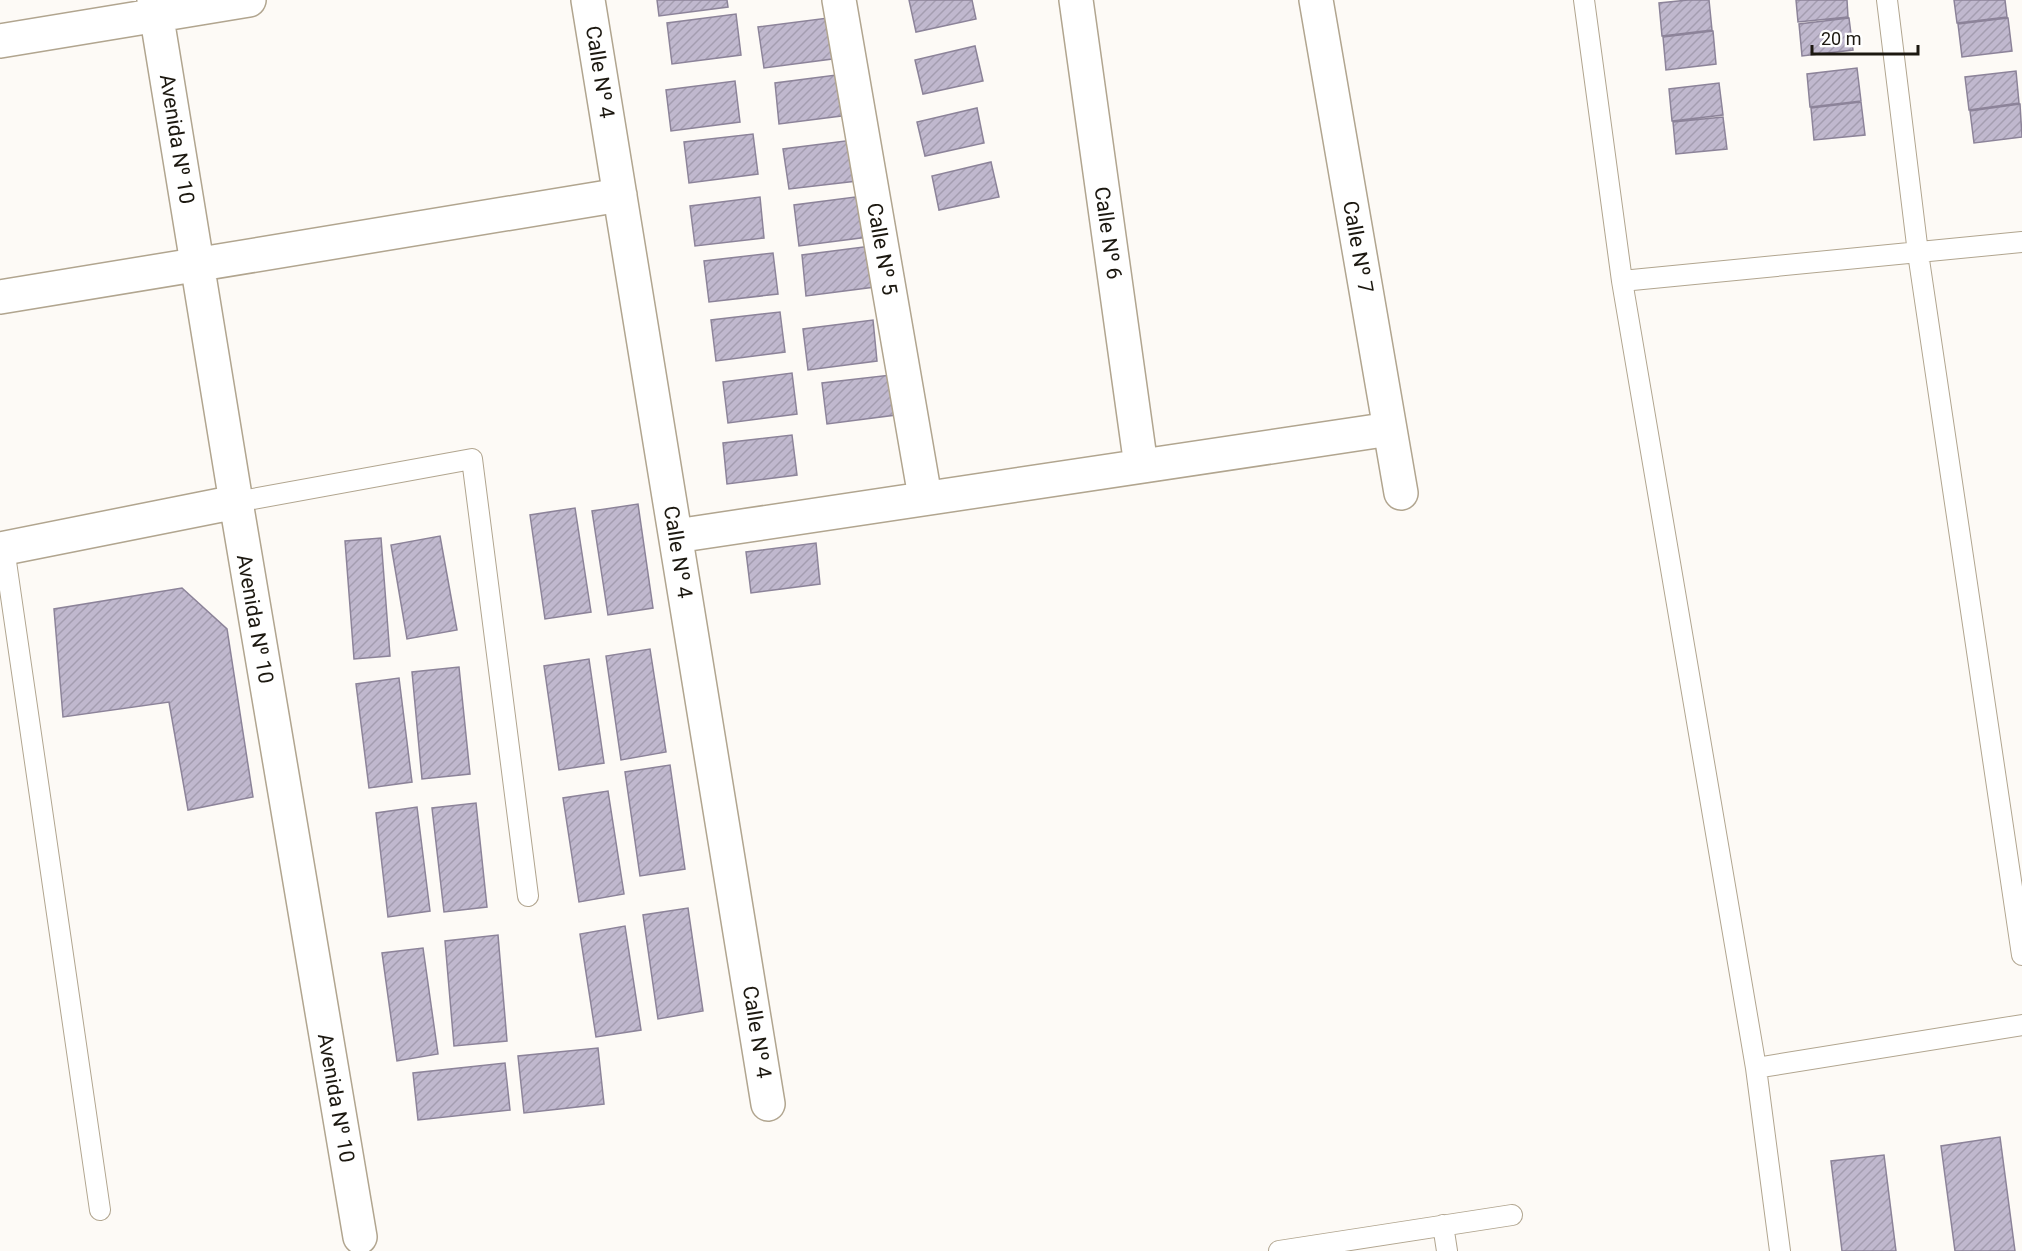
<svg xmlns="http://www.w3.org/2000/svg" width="2022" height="1251" viewBox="0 0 2022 1251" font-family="Roboto,sans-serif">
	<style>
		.building { fill: url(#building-hatch); stroke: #8c8399; stroke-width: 1.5 }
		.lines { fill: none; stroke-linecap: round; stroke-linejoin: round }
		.lane-casing { stroke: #b1a58f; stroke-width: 22 }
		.street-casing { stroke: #b1a58f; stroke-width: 36 }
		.lane { stroke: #fff; stroke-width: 20 }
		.street { stroke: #fff; stroke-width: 33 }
		.labels { text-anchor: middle; stroke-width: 5; stroke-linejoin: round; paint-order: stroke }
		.street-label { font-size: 21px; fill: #1c1810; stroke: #fff }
	</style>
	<defs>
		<pattern id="building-hatch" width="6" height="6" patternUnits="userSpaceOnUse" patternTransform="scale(1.5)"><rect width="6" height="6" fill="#c0b8ce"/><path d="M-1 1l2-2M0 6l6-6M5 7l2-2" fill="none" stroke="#a49db0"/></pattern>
	</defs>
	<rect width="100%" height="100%" fill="#fdfaf6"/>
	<path class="building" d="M657,0H727L728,7L659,16Z
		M909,0H972L976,19L916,32Z
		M1688,0H1709L1712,30L1662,36L1659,3Z
		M1796,0H1847L1848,17L1798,22Z
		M1954,0H2005L2007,17L1957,23Z
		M736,14L741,55L672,64L667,23Z
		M828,18L832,59L764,68L758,27Z
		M1849,18L1853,50L1802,56L1799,24Z
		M2008,18L2012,51L1962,57L1958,24Z
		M1713,31L1716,64L1666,70L1663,37Z
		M975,46L983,81L923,94L915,60Z
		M1857,68L1861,101L1810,107L1807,74Z
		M2016,71L2019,103L1969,110L1965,77Z
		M844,74L849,115L779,124L775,83Z
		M735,81L740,122L671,131L666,90Z
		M1719,83L1723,115L1672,121L1669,89Z
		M1861,102L1865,135L1814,140L1811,108Z
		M2020,104L2022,137L1974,143L1970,111Z
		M977,108L984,143L925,156L917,122Z
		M1723,117L1727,149L1676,154L1673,122Z
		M753,134L758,174L689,183L684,142Z
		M853,140L857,181L789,189L783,149Z
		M991,162L999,197L939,210L932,176Z
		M863,196L868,237L799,246L794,205Z
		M760,197L764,238L695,246L690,206Z
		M871,246L875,287L806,296L802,255Z
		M773,253L778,294L709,302L704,261Z
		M780,312L785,352L716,361L711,320Z
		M873,320L877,361L808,370L803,329Z
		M792,373L797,414L728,423L723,382Z
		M891,375L896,415L827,424L822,383Z
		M792,435L797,475L727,484L723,443Z
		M638,504L653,608L608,615L592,511Z
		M575,508L591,612L545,619L530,515Z
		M440,536L457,630L407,639L391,545Z
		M381,538L390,656L354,659L345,541Z
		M816,543L820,584L751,593L746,552Z
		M182,588L227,629L253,797L188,810L169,702L63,717L54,609Z
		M650,649L666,752L621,760L606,656Z
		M589,659L604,763L559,770L544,666Z
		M459,667L470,774L422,779L412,672Z
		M399,678L412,782L369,788L356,684Z
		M670,765L685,869L640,876L625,772Z
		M608,791L624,894L579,902L563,798Z
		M476,803L487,907L444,912L432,808Z
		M417,807L430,911L388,917L376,813Z
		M688,908L703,1011L658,1019L643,915Z
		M625,926L641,1030L596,1037L580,934Z
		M498,935L507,1041L454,1046L445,941Z
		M423,948L438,1054L397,1061L382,953Z
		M598,1048L604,1104L524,1113L518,1056Z
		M505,1063L510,1110L418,1120L413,1073Z
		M2000,1137L2015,1251H1955L1941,1146Z
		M1884,1155L1896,1251H1842L1831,1161Z"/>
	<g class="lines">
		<g class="lane-casing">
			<path id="lane" d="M1584,0L1622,281L1756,1068L1780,1251
				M1887,0L1918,253L2022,955
				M1622,281L2022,242
				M236,502L472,459L528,896
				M4,548L100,1210
				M1756,1068L2022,1025
				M1443,1225L1447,1251
				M1279,1251L1512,1215"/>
		</g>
		<g class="street-casing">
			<path id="street" d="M154,0L236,502L360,1237
				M588,0L768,1104
				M839,0L925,497
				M1076,0L1141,466
				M1316,0L1401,493
				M0,41L249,0
				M0,297L620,195
				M676,536L1390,429
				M0,549L236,502"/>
		</g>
		<use href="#lane" class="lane"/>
		<use href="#street" class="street"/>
	</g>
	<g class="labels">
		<g class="street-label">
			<text transform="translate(600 72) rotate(81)" y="7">Calle Nº 4</text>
			<text transform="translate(177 139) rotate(81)" y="7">Avenida N⁰ 10</text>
			<text transform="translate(1108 233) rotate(82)" y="7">Calle Nº 6</text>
			<text transform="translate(1358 247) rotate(80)" y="7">Calle Nº 7</text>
			<text transform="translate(882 249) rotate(80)" y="7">Calle Nº 5</text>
			<text transform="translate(678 552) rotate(81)" y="7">Calle Nº 4</text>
			<text transform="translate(255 619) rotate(80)" y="7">Avenida N⁰ 10</text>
			<text transform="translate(757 1032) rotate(81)" y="7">Calle Nº 4</text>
			<text transform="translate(336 1098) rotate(80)" y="7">Avenida N⁰ 10</text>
		</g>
	</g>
	<path d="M1812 45v9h106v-9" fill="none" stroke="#1c1810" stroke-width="3"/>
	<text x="1821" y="45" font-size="18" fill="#1c1810" stroke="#ffffff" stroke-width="4.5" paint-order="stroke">20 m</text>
</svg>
